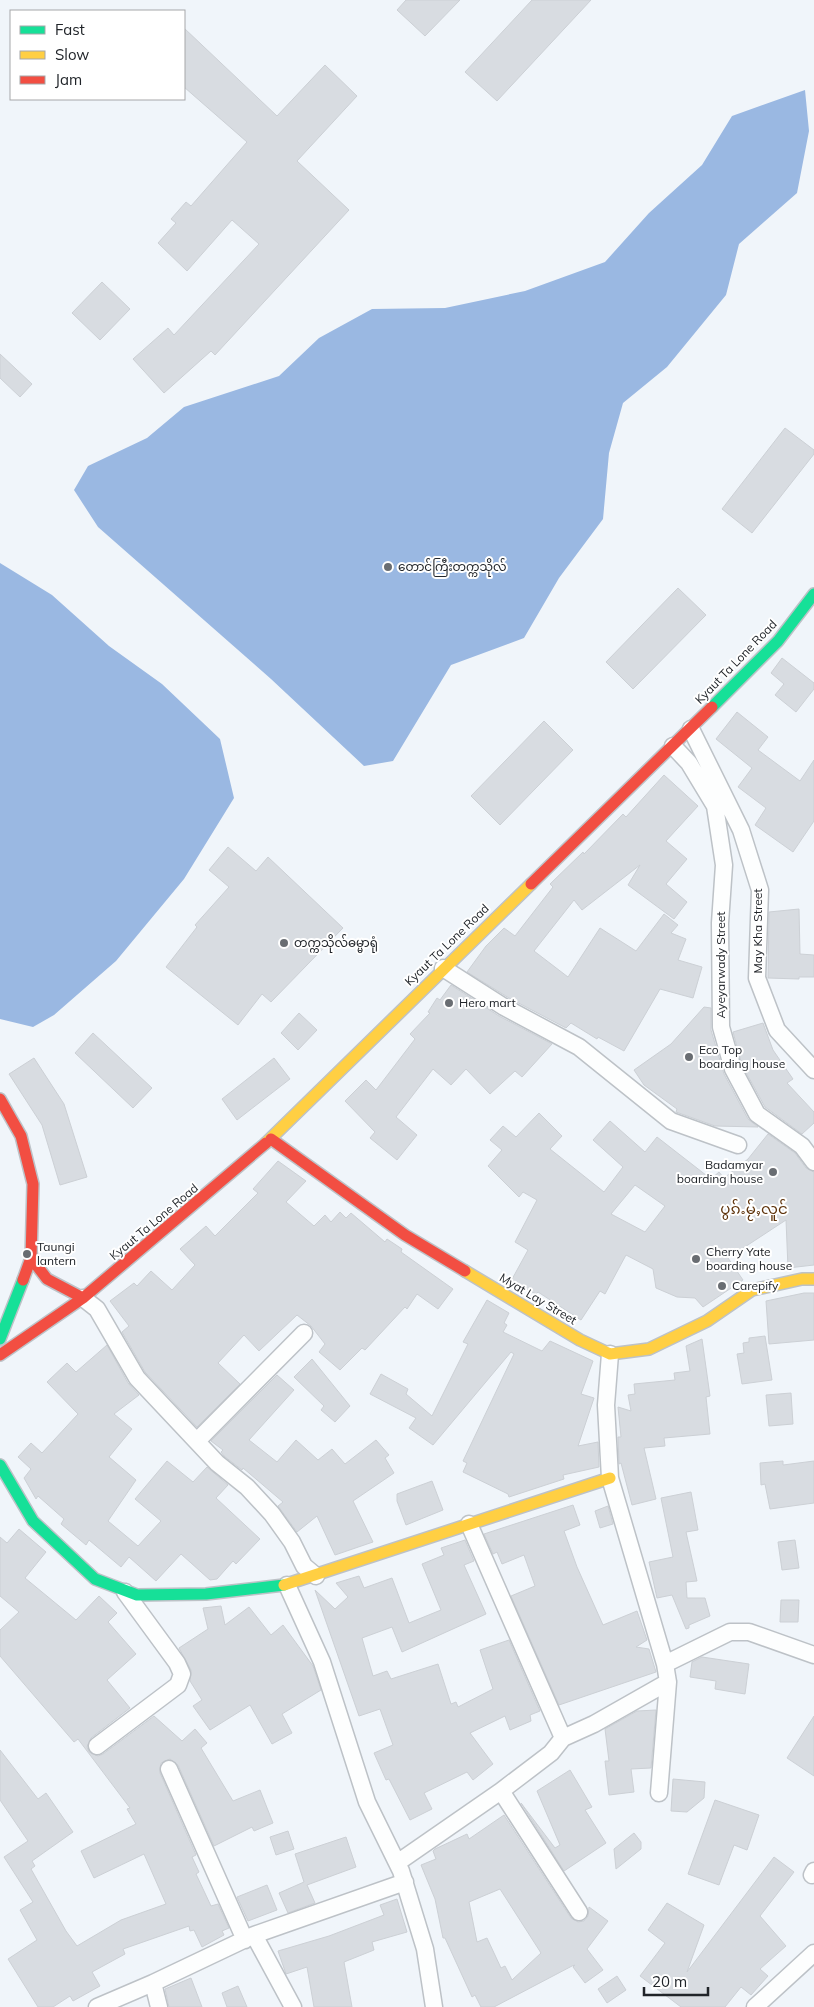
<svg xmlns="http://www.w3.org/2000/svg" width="814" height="2007" viewBox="0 0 814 2007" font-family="Mulish,'Noto Sans Myanmar',sans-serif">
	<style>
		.water { fill: #9ab8e2 }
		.building { fill: #d8dce1; stroke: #ccd0d5; fill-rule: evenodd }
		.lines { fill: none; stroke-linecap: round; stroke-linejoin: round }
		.street-casing { stroke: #bdc2c7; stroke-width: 19 }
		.fast-casing { stroke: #bdc2c7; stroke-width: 14 }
		.slow-casing { stroke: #bdc2c7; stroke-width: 14 }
		.jam-casing { stroke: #bdc2c7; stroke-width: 14 }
		.street { stroke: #fdfefe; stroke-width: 16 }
		.fast { stroke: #16e098; stroke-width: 11 }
		.slow { stroke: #ffcf43; stroke-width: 11 }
		.jam { stroke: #f24e42; stroke-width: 11 }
		.poi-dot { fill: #696d72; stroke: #fff; stroke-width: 2 }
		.labels { text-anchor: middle; stroke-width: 4; stroke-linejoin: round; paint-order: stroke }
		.poi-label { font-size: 12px; fill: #202429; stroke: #fff; text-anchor: start }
		.street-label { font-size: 12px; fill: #202429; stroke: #fff }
		.quarter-label { font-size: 15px; fill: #5f340c; stroke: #fff }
	</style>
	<rect width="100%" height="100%" fill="#f0f5fa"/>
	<path class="water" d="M805,90L809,131L797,193L739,244L726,295L667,367L623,403L609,453L603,519L559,578L524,638L451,665L393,761L364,766L271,679L98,527L74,490L88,466L147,438L184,407L279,376L319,338L372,309L445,308L525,291L605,262L649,213L702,165L732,116Z
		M0,563L52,595L109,646L162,684L220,739L234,798L184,879L116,961L54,1015L33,1027L0,1019Z"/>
	<path class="building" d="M406,0H460L425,36L397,10Z
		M532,0H591L497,101L465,72Z
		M184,28L277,116L325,65L357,96L297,161L349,210L215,355L211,351L164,393L133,359L168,328L174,335L259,244L232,220L187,271L158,243L176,223L171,219L186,202L191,206L247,142L184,87Z
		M102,282L130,309L100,340L72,313Z
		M0,354L32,384L20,397L0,378Z
		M785,428L814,450V454L752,533L722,509Z
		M678,588L706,615L633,689L606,662Z
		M782,658L814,683V689L796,712L775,695L784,684L771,673Z
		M737,712L768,737L758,750L800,781L814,760V821L793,852L755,825L766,808L738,787L752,768L716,739Z
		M544,721L573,750L500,825L471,796Z
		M664,775L698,806L666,841L687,859L666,884L687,902L674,919L628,885L640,865L582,910L574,900L534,951L568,977L600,928L636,951L664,914L678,925L671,933L686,939L678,960L702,967L693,998L660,989L624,1051L598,1037L597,1039L571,1023L566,1028L509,998L467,972L486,946L504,928L515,936L553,887L550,884L583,852L584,854L623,814L626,817Z
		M228,847L256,871L268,857L343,928L271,1002L262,994L238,1025L166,967L197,927L195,925L229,887L209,870Z
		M799,909L800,954L814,955V977H799V979L768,978L769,912Z
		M451,985L499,1016L552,1044L522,1077L515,1071L490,1094L466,1069L451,1085L433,1069L396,1117L417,1135L397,1160L370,1138L375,1132L345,1101L366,1080L376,1090L415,1039L410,1034L430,1013L428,1012L437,998L440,1000Z
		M704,1007L711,1008V1030L724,1074L748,1119L758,1127L715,1126L676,1112L677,1109L644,1085L634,1070L671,1044Z
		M299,1013L317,1030L298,1050L281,1033Z
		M763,1023L773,1050L793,1079L787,1083L814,1112V1123L802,1134L765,1107L742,1065L733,1032Z
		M93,1033L152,1088L133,1108L75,1053Z
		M34,1058L64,1104L87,1177L60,1185L42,1125L9,1074Z
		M274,1058L290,1079L237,1120L222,1099Z
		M539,1113L562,1136L550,1149L604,1192L623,1167L593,1140L610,1121L645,1152L657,1137L711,1179L719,1172L724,1178L748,1159L768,1134L795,1153L806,1168L814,1172V1265L788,1268L786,1220L728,1258L743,1280L703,1307L695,1298L677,1297L656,1288L653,1269L626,1255L605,1294L600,1291L581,1320L538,1292L536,1294L511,1281L528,1250L515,1242L537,1200L523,1192L519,1197L488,1166L502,1150L490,1140L503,1126L516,1137ZM635,1185L665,1206L645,1232L611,1214Z
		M278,1161L306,1181L286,1202L314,1226L325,1215L331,1222L340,1212L346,1218L351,1213L385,1242L387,1239L402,1249L401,1252L453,1289L438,1309L417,1294L407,1309L405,1307L365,1350L362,1348L340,1370L319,1352L325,1344L311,1326L297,1315L259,1351L244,1335L218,1363L240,1384L197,1427L145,1372L122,1332L129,1326L110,1301L134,1283L137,1286L151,1271L172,1290L195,1265L180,1249L206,1226L215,1236L258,1193L253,1189Z
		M804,1293H814V1340L769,1344L766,1301Z
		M487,1300L509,1313L504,1323L507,1325L503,1332L542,1351L550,1341L593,1361L581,1394L594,1398L578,1446L598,1442L599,1467L563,1475L564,1479L509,1497L508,1494L463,1472L467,1463L463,1461L514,1354L511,1352L433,1445L409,1428L416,1418L370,1394L381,1374L408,1389L406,1394L432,1416L468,1344L463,1342Z
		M765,1336L772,1380L742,1384L737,1354L744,1353L743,1343L749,1342V1338Z
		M702,1339L710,1396L706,1397L710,1434L664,1438L665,1446L644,1448L656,1499L632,1505L621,1463L619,1464L618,1437H621L618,1407L631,1411L628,1395L635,1394L634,1384L675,1380L674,1373L690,1371L686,1346Z
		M107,1345L128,1383L139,1395L114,1414L132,1429L109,1457L136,1480L108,1521L138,1546L161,1521L135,1499L167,1461L193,1482L207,1467L228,1485L216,1498L260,1539L236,1564L233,1561L217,1579L210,1580L181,1554L156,1581L129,1557L121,1567L89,1540L86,1545L61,1524L64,1519L38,1496L36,1499L24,1478L31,1469L18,1457L31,1443L42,1453L78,1414L47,1382L67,1363L76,1372Z
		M312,1359L350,1406L335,1422L321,1410L324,1406L294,1377Z
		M277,1375L294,1390L249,1440L277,1462L296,1440L318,1460L332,1449L345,1464L376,1440L389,1455L385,1458L394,1473L353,1501L373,1542L335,1555L317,1516L297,1532L278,1506L283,1502L243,1468L242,1470L224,1456L221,1452L223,1450L211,1441Z
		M791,1393L793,1424L769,1426L766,1395Z
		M783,1461V1465L814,1461V1503L770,1509L765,1484L761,1485L760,1463Z
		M432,1481L443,1510L406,1525L397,1501V1494Z
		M691,1492L698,1530L686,1532L697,1581L686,1582L687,1598H705L710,1616L689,1625V1628L686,1629L672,1595L657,1598L649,1562L673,1557L661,1498Z
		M573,1505L580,1525L564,1531L577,1567L603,1625L637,1611L647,1640L636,1647L649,1649L656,1672L559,1705L511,1596L535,1586L524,1555L502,1564L497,1552L493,1554L484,1534Z
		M608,1506L613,1524L600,1528L595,1511Z
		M19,1529L46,1552L25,1578L76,1620L99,1596L117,1613L108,1622L136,1654L107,1680L130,1708L91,1738L87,1747L89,1752L98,1756L103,1754L154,1716L182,1741L195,1729L207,1743L201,1748L233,1801L260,1790L273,1823L254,1831L252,1827L214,1846L178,1765L170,1759L161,1763L160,1773L196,1855L192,1857L199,1872L196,1874L211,1906L218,1904L229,1928L222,1931L224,1935L202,1947L194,1930L190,1931L189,1926L123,1949L125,1954L92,1972L100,1986L73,2001L70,1996L53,2007H38L8,1959L37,1940L20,1910L33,1902L4,1857L28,1841L0,1800V1750L38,1799L46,1793L73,1832L32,1861L35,1866L31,1869L66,1931L77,1946L121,1920L166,1904L144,1854L94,1878L81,1851L136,1824L127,1809L130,1808L78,1739L74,1742L0,1656V1630L19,1612L0,1596V1537L7,1543Z
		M465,1540L474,1561L464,1565L486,1614L402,1652L392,1627L362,1638L373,1676L387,1671L391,1679L438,1664L451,1704L456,1702L458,1707L493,1689L480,1650L509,1640L540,1711L530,1715L531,1721L510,1730L505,1716L470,1733L493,1764L473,1780L467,1772L424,1793L432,1809L410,1820L389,1779L386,1780L374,1753L393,1745L380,1709L359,1716L315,1590L335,1609L348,1597L336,1583L359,1576L364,1588L392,1578L409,1623L441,1610L422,1564L444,1555L441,1548Z
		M795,1540L799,1568L782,1570L778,1542Z
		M781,1600H799L798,1622H780Z
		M221,1606L225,1625L249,1607L271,1635L283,1625L313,1666L321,1690L282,1714L292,1733L272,1744L250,1705L210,1730L193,1706L202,1700L190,1681L191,1670L179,1648L208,1629L203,1608Z
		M702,1657L749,1664L745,1694L715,1689L716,1681L690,1677L692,1662Z
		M656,1710L651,1768L631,1769L634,1792L609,1795L605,1761H609L605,1729L637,1711Z
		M814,1716V1776L787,1758Z
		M570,1770L592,1807L585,1810L606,1843L564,1871L521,1803L555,1848L560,1845L537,1791Z
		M673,1779L705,1782L704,1798L687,1812L671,1811Z
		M715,1800L759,1815L747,1850L734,1845L719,1885L688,1874Z
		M504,1815L571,1918L578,1922L584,1921L588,1916L589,1907L608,1921L587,1949L603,1970L585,1983L573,1967L575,1965L572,1966L494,2007H481L475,1995L472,1997L445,1938H443L435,1899L421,1865L436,1859L433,1851L435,1849L467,1834L469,1839ZM500,1889L541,1953L512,1980L505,1966L501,1968L487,1938L477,1942L469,1902Z
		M288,1831L294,1849L276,1855L270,1837Z
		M634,1833L641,1842V1849L616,1869L614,1849Z
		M346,1837L356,1867L307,1885L315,1903L288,1913L279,1893L304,1882L295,1854Z
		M774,1857L794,1872L760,1916L786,1946L760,1969L768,1976L751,1995L741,1987L725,2007H681L640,1976L665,1943L648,1930L667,1903L704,1925L687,1972Z
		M267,1885L277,1910L248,1921L237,1897Z
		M397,1899L407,1932L372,1942L374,1950L344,1962L352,2007H314L307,1967L286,1974L278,1951L329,1936L384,1915L380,1905Z
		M617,1976L626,1990L607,2003L598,1989Z
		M191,1978L202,2007H169L165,1989Z
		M238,1986L247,2007H227L222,1993Z"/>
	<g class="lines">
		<g class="street-casing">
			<path id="street" d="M691,729L741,830L760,890L757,978L777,1030L814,1070
				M673,746L689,763L715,806L724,865L720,923L721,1027L733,1069L757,1114L802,1146L814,1162
				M443,968L504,1007L579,1047L671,1121L738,1145
				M83,1298L97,1309L137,1378L217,1463L247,1487L272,1514L292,1542L304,1566L316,1576
				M610,1354L606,1405L610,1478L665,1664L668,1682L659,1793
				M197,1441L304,1333
				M469,1524L563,1738
				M287,1585L322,1662L367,1802L401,1871L425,1949L434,2007
				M665,1664L730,1632H749L814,1655
				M97,1746L178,1685L182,1674L177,1663L125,1592
				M169,1769L245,1940
				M501,1791L579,1912
				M397,1863L501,1791L551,1753L563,1738L594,1724L668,1682
				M812,1875L814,1871
				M254,1935L293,2007
				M153,1983L159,2007
				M97,2007L153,1983L254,1935L405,1882
				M755,2007L814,1953"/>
		</g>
		<g class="fast-casing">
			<path id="fast" d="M712,707L778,641L814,594
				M0,1339L23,1280
				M0,1465L33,1521L95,1579L137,1595L206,1594L284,1585"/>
		</g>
		<g class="slow-casing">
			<path id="slow" d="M266,1143L531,884
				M465,1271L580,1340L610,1354L649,1349L707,1321L752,1290L802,1279H814
				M284,1585L610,1478"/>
		</g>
		<g class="jam-casing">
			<path id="jam" d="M531,884L712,707
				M0,1099L21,1136L33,1184L31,1258L23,1280
				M271,1139L405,1235L465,1271
				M31,1258L47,1279L83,1298
				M0,1355L83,1298L266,1143"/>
		</g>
		<use href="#street" class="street"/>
		<use href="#fast" class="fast"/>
		<use href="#slow" class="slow"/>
		<use href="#jam" class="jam"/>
	</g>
	<g class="poi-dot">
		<circle cx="388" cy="567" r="5"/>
		<circle cx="284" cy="943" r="5"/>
		<circle cx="449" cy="1003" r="5"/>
		<circle cx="689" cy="1057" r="5"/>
		<circle cx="773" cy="1172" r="5"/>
		<circle cx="27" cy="1254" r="5"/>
		<circle cx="696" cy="1259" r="5"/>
		<circle cx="722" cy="1286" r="5"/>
	</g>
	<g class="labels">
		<g class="poi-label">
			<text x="398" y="571">တောင်ကြီးတက္ကသိုလ်</text>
			<text x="294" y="947">တက္ကသိုလ်ဓမ္မာရုံ</text>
			<text x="459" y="1007">Hero mart</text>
			<text x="699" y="1054">Eco Top<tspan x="699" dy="14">boarding house</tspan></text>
			<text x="763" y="1169" text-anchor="end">Badamyar<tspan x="763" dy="14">boarding house</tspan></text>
			<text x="37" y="1251">Taungi<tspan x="37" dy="14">lantern</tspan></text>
			<text x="706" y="1256">Cherry Yate<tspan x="706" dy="14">boarding house</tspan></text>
			<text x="732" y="1290">Carepify</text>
		</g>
		<g class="street-label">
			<text transform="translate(736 662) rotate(-46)" y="4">Kyaut Ta Lone Road</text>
			<text transform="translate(758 931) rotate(-90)" y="4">May Kha Street</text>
			<text transform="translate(447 945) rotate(-44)" y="4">Kyaut Ta Lone Road</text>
			<text transform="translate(721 965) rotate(-90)" y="4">Ayeyarwady Street</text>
			<text transform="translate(154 1222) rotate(-40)" y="4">Kyaut Ta Lone Road</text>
			<text transform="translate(538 1299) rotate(31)" y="4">Myat Lay Street</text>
		</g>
		<g class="quarter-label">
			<text x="754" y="1214">ပွၵ်ႉမႂ်ႇလူင်</text>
		</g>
	</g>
	<rect x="10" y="10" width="175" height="90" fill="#ffffff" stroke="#a6a7a9"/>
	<rect x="20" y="26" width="25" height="8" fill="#16e098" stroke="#a6a7a9"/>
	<text x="55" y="35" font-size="15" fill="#202429">Fast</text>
	<rect x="20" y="51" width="25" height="8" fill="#ffcf43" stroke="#a6a7a9"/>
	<text x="55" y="60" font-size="15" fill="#202429">Slow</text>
	<rect x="20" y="76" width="25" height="8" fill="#f24e42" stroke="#a6a7a9"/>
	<text x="55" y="85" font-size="15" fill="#202429">Jam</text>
	<path d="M644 1987v8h64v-8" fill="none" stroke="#202429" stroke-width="2.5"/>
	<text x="652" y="1987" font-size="15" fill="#202429" stroke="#ffffff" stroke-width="4" paint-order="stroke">20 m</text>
</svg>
